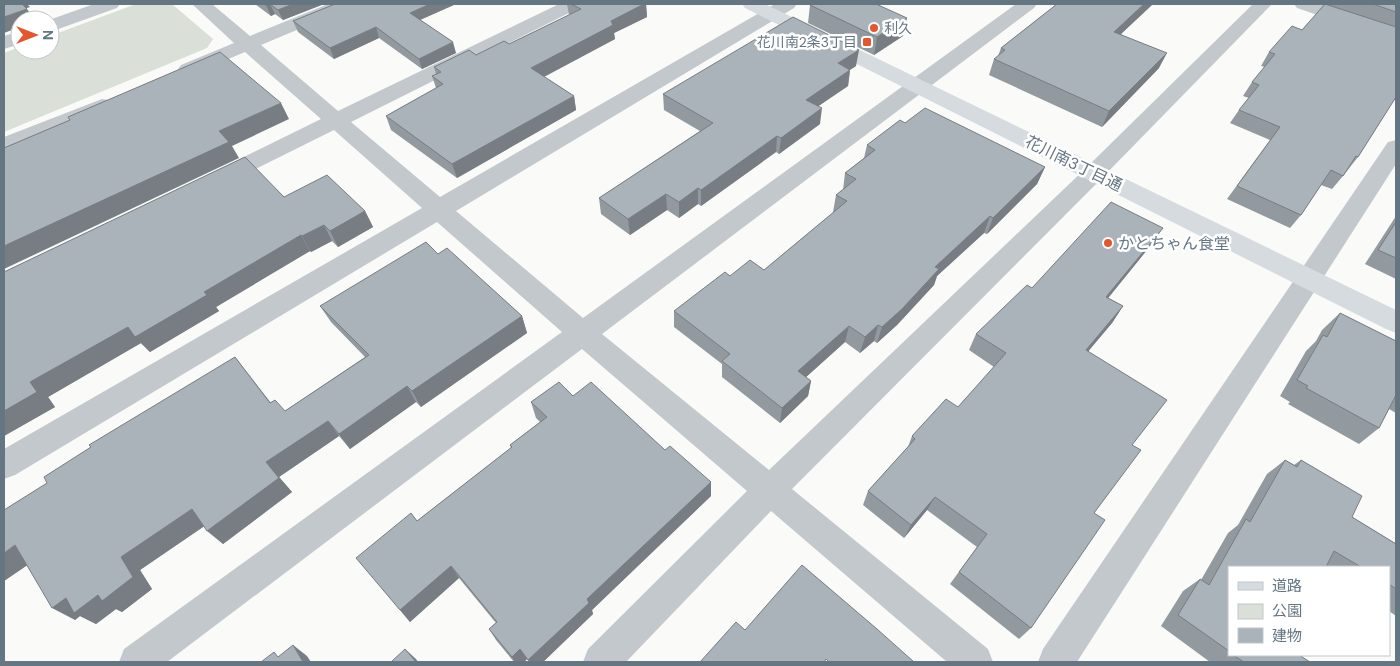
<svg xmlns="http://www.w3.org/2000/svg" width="1400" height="666" viewBox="0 0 1400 666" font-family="'DM Sans','Noto Sans JP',sans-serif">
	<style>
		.green { fill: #dadfd7 }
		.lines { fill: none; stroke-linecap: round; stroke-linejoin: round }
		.street { fill: #c3c8cc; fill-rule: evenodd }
		.secondary { fill: #d6dbdf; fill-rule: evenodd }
		.wall { fill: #929a9f }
		.shaded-wall { fill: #777d82 }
		.building { fill: #aab3b9; stroke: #777d82 }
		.poi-dot { fill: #e4572e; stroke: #fff; stroke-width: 2 }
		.labels { text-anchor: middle; stroke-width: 5; stroke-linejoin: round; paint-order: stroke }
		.far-poi-label { font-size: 14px; fill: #657683; stroke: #fff; text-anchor: start }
		.street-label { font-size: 16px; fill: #657683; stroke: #fff }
		.poi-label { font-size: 16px; fill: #657683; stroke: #fff; text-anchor: start }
	</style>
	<rect width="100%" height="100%" fill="#fafaf8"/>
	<path class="green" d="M136,4H172L213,39L207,48L4,132V53L20,47V50H50V36Z"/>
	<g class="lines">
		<path class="street" d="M94,4H120L117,8L50,32L49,20Z
			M192,4H212L250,36L328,4H352L349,8L261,45L338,111L559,4H582L579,8L351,122L440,197L775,4H797L794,8L456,211L583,318L1016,4H1037L1034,8L602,334L769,470L1086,168L1253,4H1272L1102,178L792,489L988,649L993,662H947L771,511L626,662H583L588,649L747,491L582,349L167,662H119L124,649L562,332L437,222L15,475L4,479V449L422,208L334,130L225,184L217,187L209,184L205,179L209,174L321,119L245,52L195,73L188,75L181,73L178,69L181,65L234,43Z
			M1294,4H1320L1396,30V42L1297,8Z
			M20,31V44L4,49V36Z
			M102,99L109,100L113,105L109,110L4,152V137Z
			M1396,140V164L1077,662H1038L1043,649L1388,142Z"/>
		<path class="secondary" d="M742,4H765L1396,310V333L1386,329L745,8Z"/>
	</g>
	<path class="wall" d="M255,4H324L283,20L275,14L271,16Z
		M335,4H456L420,20L456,53L422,69L379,38L334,59L298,32L293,21Z
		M567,4H646L647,17L614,33L615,39L544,77L574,96L576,110L457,178L391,130L386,116L436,88L432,76L436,74L434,67L476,55L509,44L569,15Z
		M1057,4H1153L1121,34L1159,68L1102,127L989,75L994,59L998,56L1001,48Z
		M1325,4H1396V97L1358,157L1343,176L1332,189L1321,185L1301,215L1290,228L1227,199L1270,140L1230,123L1239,110L1249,98L1243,96L1252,82L1265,67L1261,66L1269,52L1302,30Z
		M810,5L903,36L874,55L808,23Z
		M856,66L850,70L848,86L818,106L820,124L779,154L776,152L701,206L698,204L679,218L667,210L630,235L601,214L599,198L700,131L664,110L663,94Z
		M905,123L1045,167L1037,184L987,234L984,233L937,276L934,285L897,325L877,343L874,341L860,353L845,342L806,377L811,381L808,396L780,423L722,377V364L674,327V311L730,276L764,270L834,212H833L836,195L843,190L845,173L864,158L867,145Z
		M284,197L365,211L373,227L338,247L332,241L311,252L310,251L216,307L219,311L150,352L141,343L48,397L55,407L4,436V272Z
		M1396,216V279L1365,264Z
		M1151,245L1108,298L1123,306L1112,323L1088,351L1132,445L1094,513L1031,628L1019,639L950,584L977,547L927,510L904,538L863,505L868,491L908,447L912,436L958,407L994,367L969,350L976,334L1032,288Z
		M438,254L522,316L527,333L421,407L416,402L350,449L339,436L279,477L292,492L223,544L204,526L140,570L152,589L122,612L116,609L96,624L80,616L75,620L27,565L4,581L47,483L235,357L271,403L285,411L365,357L331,322L320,306Z
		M1340,313L1396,341V413L1389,409L1379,428L1359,444L1288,404L1290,402L1280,396L1306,351L1316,341L1322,330Z
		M573,396L665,450L711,482V496L592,610L593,614L543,662H529L527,659L524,662H514L496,640L489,629L496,623L459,578L410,622L400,610L417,521L511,448L510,445L540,422L536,418L531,402Z
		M1285,460L1294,465L1301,460L1352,517L1395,543L1396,539V616L1389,611V567H1229V655H1299L1310,662H1210L1161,626L1183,591L1200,579L1201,580L1228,533L1238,525L1267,474Z"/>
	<path class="shaded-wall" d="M20,4H27L30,7L24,9Z
		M270,4L275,14L271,16L266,5Z
		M293,4H324L283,20L278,10Z
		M430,4H456L413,23L410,13Z
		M644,4H646L647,17L614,33L615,39L534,82L531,68L611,21Z
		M1144,4H1153L1107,47L1114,32Z
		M27,9L35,20H20V27L4,33V17Z
		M907,18L903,36L874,55L877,37Z
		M376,27L379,38L334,59L330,48Z
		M453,42L456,53L422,69L419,59Z
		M859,50L856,66L835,79L838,63Z
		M1167,53L1159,68L1102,127L1109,111Z
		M850,70L848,86L804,116L806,100Z
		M574,96L576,110L457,178L452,164Z
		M281,103L289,119L232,146L239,158L4,269V246L219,131Z
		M822,108L820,124L779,154L781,138Z
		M777,136L776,152L701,206V190Z
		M1045,167L1037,184L987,234L993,218Z
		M698,188V204L679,218V202Z
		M666,194L667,210L630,235L628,219Z
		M365,211L373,227L338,247L330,231Z
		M990,216L984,233L937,276L934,285L897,325L877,343L882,327L935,267Z
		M324,225L332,241L311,252L302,236Z
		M1163,228L1151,245L1096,313L1106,297Z
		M301,235L310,251L216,307L219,311L150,352L141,343L48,397L55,407L4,436V411L30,382L128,327L204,292Z
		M1123,306L1112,323L1076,366L1086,350Z
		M522,316L527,333L421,407L412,391Z
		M878,325L874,341L860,353L865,337Z
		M849,326L845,342L795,387L798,371Z
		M811,381L808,396L780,423L782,408Z
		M407,386L416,402L350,449L339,434Z
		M328,421L339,436L279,477L292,492L223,544L207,531L266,462Z
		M711,482V496L592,610L593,614L543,662H530L528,660L587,599Z
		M935,497L927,510L904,538L911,525Z
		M192,509L209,523L140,570L152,589L122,612L116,609L96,624L80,616L75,620L52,608L121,557Z
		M15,545L38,558L4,581V553Z
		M451,566L459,578L410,622L400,610Z
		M293,645L307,656L311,662H303Z
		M405,649L416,659L418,662H416Z
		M520,649L527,659L524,662H515L512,657Z"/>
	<path class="building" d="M4,4H22L27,9L4,17Z
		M264,4H293L278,10L270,4L266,5Z
		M335,4H430L410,13L453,42L419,59L376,27L330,48L293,21Z
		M571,4H644L611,21L613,25L531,68L574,96L452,164L386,116L443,84L432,76L441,72L434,67L469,50L476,55L504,41L509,44L581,9Z
		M813,4H876L907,18L877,37L810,5Z
		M1057,4H1144L1114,32L1167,53L1109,111L994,59L1005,50L1001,48Z
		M1325,4L1396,27V97L1358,157L1356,156L1343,176L1331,170L1301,215L1237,186L1280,127L1239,110L1259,85L1252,82L1275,54L1269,52L1292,26L1302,30Z
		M1373,4H1396V12Z
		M793,17L859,50L838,63L850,70L806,100L822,108L781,138L777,136L701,190L698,188L679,202L666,194L628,219L599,198L713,123L663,94Z
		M220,52L281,103L219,131L229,142L4,246V148L70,120L68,117Z
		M925,108L1045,167L993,218L990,216L935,267L939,269L902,309L882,327L878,325L865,337L849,326L798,371L811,381L782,408L722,361L730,354L674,311L725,272L730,276L750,260L764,270L847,201L836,195L856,179L845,173L875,150L867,145L900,120L905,123Z
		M245,157L284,197L327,175L365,211L330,231L324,225L302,236L301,235L204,292L207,295L135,337L128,327L30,382L37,392L4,411V272Z
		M1111,202L1163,228L1106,297L1123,306L1086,350L1167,400L1132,445L1141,450L1094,513L1105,520L1031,628L959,572L987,534L935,497L911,525L868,491L915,439L912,436L946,399L958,407L1006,353L976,334L1027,285L1032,288Z
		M1396,222V258L1378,250Z
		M426,242L438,254L447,248L522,316L412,391L407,386L339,434L328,421L266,462L279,478L207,531L192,509L121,557L133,577L102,601L98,595L74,613L66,598L52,608L15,545L4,553V510L47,483L44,477L91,447L89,445L235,357L270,403L275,400L285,411L369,355L320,306Z
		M1340,313L1396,341V395L1379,428L1306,388L1308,386L1297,380L1323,335L1327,337Z
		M559,382L573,396L591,382L665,450L670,446L711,482L587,599L589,603L528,660L520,649L512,657L489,629L497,622L451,566L400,610L356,558L411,513L417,521L512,447L510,445L547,417L531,402Z
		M1285,460L1297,467L1301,460L1362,496L1352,517L1396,544V589L1389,584V567H1361L1334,551L1326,567H1229V651L1178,615L1200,579L1209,585L1246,519L1250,522Z
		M802,565L877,629L914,662H829L826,659L824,662H700L736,622L745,630Z
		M293,645L303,662H261L274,652L278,657Z
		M405,649L416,662H391Z
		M1233,655H1299L1310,662H1244Z"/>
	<g class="poi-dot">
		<circle cx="874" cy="28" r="5"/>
		<rect x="862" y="37" width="10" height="10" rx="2.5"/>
		<circle cx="1108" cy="243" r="5"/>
	</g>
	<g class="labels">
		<g class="far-poi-label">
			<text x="884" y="33">利久</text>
			<text x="857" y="47" text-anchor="end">花川南2条3丁目</text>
		</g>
		<g class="street-label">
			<text transform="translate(1074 163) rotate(26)" y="6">花川南3丁目通</text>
		</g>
		<g class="poi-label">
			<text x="1118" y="249">かとちゃん食堂</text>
		</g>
	</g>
	<rect width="1400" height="666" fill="none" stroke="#657683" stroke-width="10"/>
	<rect x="1228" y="566" width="162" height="90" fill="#ffffff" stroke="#c1c8cd"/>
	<rect x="1238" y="582" width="25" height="8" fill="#d6dbdf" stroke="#c1c8cd"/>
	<text x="1272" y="591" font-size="15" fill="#657683">道路</text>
	<rect x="1238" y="604" width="25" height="15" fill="#dadfd7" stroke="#c1c8cd"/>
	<text x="1272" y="616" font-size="15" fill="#657683">公園</text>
	<rect x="1238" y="628" width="25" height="15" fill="#aab3b9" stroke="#c1c8cd"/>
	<text x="1272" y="641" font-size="15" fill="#657683">建物</text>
	<g transform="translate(35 35) rotate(90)"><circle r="24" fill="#ffffff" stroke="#c1c8cd"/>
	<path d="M0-4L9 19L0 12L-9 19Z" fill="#e4572e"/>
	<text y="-8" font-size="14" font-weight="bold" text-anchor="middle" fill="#657683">N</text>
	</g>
</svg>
